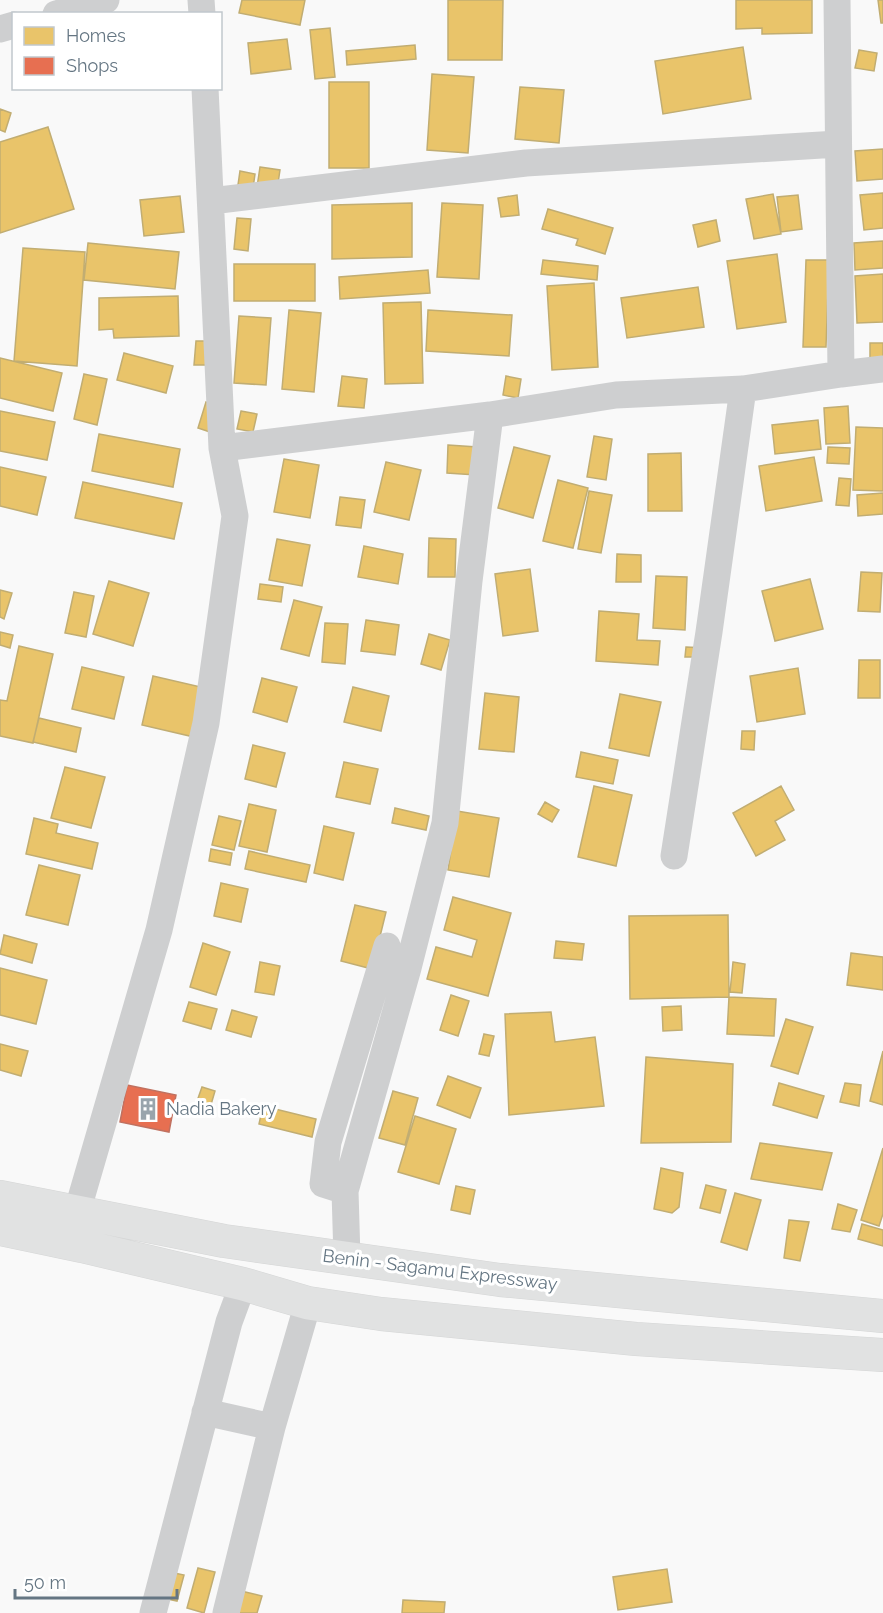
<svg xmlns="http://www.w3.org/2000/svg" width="883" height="1613" viewBox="0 0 883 1613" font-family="Raleway,sans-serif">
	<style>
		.homes { fill: #e9c46a; stroke: #c1ad72; stroke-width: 1.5 }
		.shops { fill: #e76f51; stroke: #c07160; stroke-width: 1.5 }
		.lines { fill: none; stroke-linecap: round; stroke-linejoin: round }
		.highway-casing { stroke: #d5d6d6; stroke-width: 34 }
		.minor { stroke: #cecfd0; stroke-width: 27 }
		.highway { stroke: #e1e2e2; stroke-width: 33 }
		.labels { text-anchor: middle; stroke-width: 6; stroke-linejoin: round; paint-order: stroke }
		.poi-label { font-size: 18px; fill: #657683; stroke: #fff; text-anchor: start }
		.street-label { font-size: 18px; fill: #657683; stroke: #fff }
	</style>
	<rect width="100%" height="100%" fill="#f9f9f9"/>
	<path class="homes" d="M242,0H305L300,25L239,13Z
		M448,0H503L502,60H448Z
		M736,0H812V33L762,34V28L736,29Z
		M878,0H883V23H881Z
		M330,28L335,77L315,79L310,30Z
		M287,39L291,69L251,74L248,43Z
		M415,45L416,59L347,65L346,51Z
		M743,47L751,99L663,114L655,61Z
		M859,50L877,53L874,71L855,68Z
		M432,74L474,77L468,153L427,150Z
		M329,82H369V168H329Z
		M520,87L564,90L559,143L515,139Z
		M0,109L11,113L5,132L0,130Z
		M48,127L74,209L0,233V142Z
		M883,149V179L857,181L855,151Z
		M260,167L280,170L277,190L257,187Z
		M240,171L255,174L253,188L238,185Z
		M883,193V228L864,230L860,195Z
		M773,194L781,234L754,239L746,199Z
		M517,195L519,215L501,217L498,198Z
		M798,195L802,229L781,232L777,197Z
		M180,196L184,232L144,236L140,200Z
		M412,203V257L332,259V205Z
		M442,203L483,205L479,279L437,277Z
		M548,209L613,228L605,254L576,245L578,239L542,229Z
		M237,218L251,219L248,251L234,249Z
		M716,220L720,241L698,247L693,225Z
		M883,241V268L855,270L854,243Z
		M88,243L179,252L175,289L84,280Z
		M23,248L85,252L77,366L14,361Z
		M777,254L786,322L737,329L727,261Z
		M543,260L598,266L597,280L541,274Z
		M806,260H829L826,347H803Z
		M234,264H315V301H234Z
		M428,270L430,293L340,299L339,277Z
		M883,274V322L857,323L855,276Z
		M594,283L598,367L552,370L547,286Z
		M698,287L704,327L627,338L621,298Z
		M178,296L179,336L114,338L113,329L99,330V298Z
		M421,302L423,383L385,384L383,303Z
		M289,310L321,313L314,392L282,389Z
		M428,310L512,315L509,356L426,351Z
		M239,316L271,318L266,385L234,383Z
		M196,341H210L209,365H194Z
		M870,343H883V364H870Z
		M124,353L173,366L166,393L117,380Z
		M0,358L62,373L53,411L0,398Z
		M84,374L107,379L97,425L74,419Z
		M342,376L367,379L364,408L338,406Z
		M506,376L521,379L518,398L503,395Z
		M206,402L218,406L210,432L198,428Z
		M848,406L850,443L826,444L824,408Z
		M0,411L55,422L47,460L0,451Z
		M241,411L257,414L253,432L237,429Z
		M818,420L821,449L775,454L772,425Z
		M856,427L883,428V491L853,490Z
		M99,434L180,449L173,487L92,471Z
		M594,436L612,439L606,480L587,477Z
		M448,445L477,447L476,475L447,473Z
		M514,447L550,456L533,518L498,508Z
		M828,447L850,448L849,464L827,463Z
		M681,453L682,511H648V454Z
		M814,457L822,501L766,511L759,466Z
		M284,459L319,465L310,518L274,512Z
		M386,462L421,470L409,520L374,512Z
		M0,467L46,477L37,515L0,506Z
		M839,478L851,479L849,506L836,505Z
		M558,480L588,488L573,548L543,541Z
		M83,482L182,503L174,539L75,518Z
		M589,491L612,495L601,553L578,549Z
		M883,493V514L858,516L857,495Z
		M340,497L365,500L361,528L336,525Z
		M429,538L456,539L455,577H428Z
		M277,539L310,545L302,586L269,580Z
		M364,546L403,554L398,584L358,577Z
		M617,554L641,555V582H616Z
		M530,569L538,631L503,636L495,574Z
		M861,572L882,573L880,612L858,611Z
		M656,576L687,577L685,630L653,628Z
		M810,579L823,629L775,641L762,591Z
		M109,581L149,593L133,646L93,634Z
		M260,584L283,587L281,602L258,599Z
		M0,590L12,593L4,619L0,617Z
		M74,592L94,596L86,637L65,633Z
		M294,600L322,607L309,656L281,649Z
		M599,611L639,614L637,640L660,641L658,665L596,661Z
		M366,620L399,625L395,655L361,651Z
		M325,623L348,624L345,664L322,662Z
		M0,632L13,635L10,648L0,645Z
		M429,634L450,640L441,670L421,664Z
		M19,646L53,654L33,743L0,736V700L7,701Z
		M686,647L705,648L704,657H685Z
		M859,660H880V698H858Z
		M82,667L124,677L114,719L72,709Z
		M798,668L805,714L757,722L750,676Z
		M153,676L205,688L194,737L142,725Z
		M262,678L297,687L287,722L253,712Z
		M353,687L389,696L381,731L344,722Z
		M485,693L519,697L514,752L479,749Z
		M620,694L661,702L649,756L609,748Z
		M39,718L81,728L76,752L33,742Z
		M742,731H755L754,750L741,749Z
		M253,745L285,753L276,787L245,779Z
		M581,752L618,760L613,784L576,777Z
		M344,762L378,769L370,804L336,797Z
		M65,767L105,777L91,828L51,818Z
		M594,786L632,795L616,866L578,857Z
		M781,786L794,810L775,821L785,840L756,856L733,813Z
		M545,802L559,810L552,822L538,814Z
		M249,804L276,810L267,852L239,846Z
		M395,808L429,816L426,830L392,823Z
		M457,811L499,818L489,877L448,870Z
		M219,816L241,821L234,850L212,845Z
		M34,818L58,824L56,833L98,843L92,869L26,854Z
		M324,826L354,833L343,880L314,873Z
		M211,849L232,853L230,865L209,861Z
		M249,851L310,865L306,882L245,869Z
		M39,865L80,875L68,925L26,915Z
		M221,883L248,889L241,922L214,916Z
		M453,897L511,913L488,996L427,979L436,947L472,957L477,940L444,930Z
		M355,905L386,912L372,969L341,961Z
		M728,915L729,997L630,999L629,916Z
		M4,935L37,944L32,963L0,954Z
		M556,941L584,944L582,960L554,958Z
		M203,943L230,952L216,995L190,987Z
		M851,953L883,957V990L847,985Z
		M260,962L280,966L274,995L255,992Z
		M733,962L745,964L742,993L730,992Z
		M0,968L47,980L36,1024L0,1015Z
		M451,995L469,1001L458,1036L440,1030Z
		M729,997L776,999L774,1036L727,1034Z
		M189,1002L217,1009L211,1029L183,1021Z
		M681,1006L682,1030L663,1031L662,1007Z
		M232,1010L257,1017L251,1037L226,1030Z
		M551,1012L555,1042L595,1037L604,1106L509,1115L505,1014Z
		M786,1019L813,1027L798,1074L771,1066Z
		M484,1034L494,1036L489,1056L479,1054Z
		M0,1044L28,1051L21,1076L0,1070Z
		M883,1051V1105L870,1101Z
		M646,1057L733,1064L731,1142L641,1143Z
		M448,1076L481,1088L470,1118L437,1105Z
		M779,1083L824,1096L817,1118L773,1105Z
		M845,1083L861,1085L859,1106L840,1102Z
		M202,1087L215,1091L210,1108L196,1104Z
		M393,1091L418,1098L405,1145L379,1138Z
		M263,1106L316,1119L312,1137L259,1124Z
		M415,1116L456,1129L439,1184L398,1172Z
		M760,1143L832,1153L822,1190L751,1179Z
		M883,1148V1214L879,1226L861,1220Z
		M661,1168L683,1173L679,1207L672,1213L654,1209Z
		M706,1185L726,1190L720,1213L700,1208Z
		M456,1186L475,1190L470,1214L451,1210Z
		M735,1193L761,1200L747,1250L721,1242Z
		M838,1204L857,1210L850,1232L832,1229Z
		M789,1220L809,1222L800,1261L784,1258Z
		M862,1224L883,1230V1246L858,1239Z
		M198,1568L215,1572L204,1613L187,1608Z
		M667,1569L672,1602L618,1610L613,1577Z
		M165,1571L184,1575L177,1601L158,1597Z
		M237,1590L262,1596L257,1613H231Z
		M403,1600L445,1602L444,1613H402Z"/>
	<path class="shops" d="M127,1085L176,1095L169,1132L120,1122Z"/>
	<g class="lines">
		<g class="highway-casing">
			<path id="highway" d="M0,1197L224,1241L500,1280L883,1316
				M0,1229L82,1246L243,1284L308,1303L381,1314L636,1339L883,1355"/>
		</g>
		<path class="minor" d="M201,0L202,14
			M837,0L841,374
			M56,14L106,0
			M0,29L14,25
			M211,201L526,163L838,144
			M222,448L490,415L616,395L743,389L841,374L883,369
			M674,856L709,632L743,389
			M345,1191L323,1184L328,1142L387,946
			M77,1212L159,930L206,723L235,516L222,448L205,88
			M347,1258L345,1191L408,968L445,823L469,581L490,415
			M205,1412L272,1427
			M153,1613L229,1322L243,1284
			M226,1613L272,1427L308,1303"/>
		<use href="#highway" class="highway"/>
	</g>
	<defs>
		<g id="building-bare" transform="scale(1.8)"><path d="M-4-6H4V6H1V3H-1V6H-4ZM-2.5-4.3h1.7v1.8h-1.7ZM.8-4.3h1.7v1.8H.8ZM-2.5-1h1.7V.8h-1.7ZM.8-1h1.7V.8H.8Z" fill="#99a4ac" stroke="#fff" stroke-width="2.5" paint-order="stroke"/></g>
	</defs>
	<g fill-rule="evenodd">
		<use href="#building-bare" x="148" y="1109"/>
	</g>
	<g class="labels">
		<g class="poi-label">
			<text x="166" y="1115">Nadia Bakery</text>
		</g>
		<g class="street-label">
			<text transform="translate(440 1270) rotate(7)" y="6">Benin - Sagamu Expressway</text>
		</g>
	</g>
	<rect x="12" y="12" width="210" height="78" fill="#ffffff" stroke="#c1c8cd" stroke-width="1.5"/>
	<rect x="24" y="27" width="30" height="18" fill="#e9c46a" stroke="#c1c8cd" stroke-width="1.5"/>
	<text x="66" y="42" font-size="18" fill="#657683">Homes</text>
	<rect x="24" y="57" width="30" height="18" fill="#e76f51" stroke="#c1c8cd" stroke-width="1.5"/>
	<text x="66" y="72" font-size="18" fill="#657683">Shops</text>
	<path d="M15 1589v9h162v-9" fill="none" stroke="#657683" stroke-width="3"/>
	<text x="24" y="1589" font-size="18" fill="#657683" stroke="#ffffff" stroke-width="4.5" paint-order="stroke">50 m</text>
</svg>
